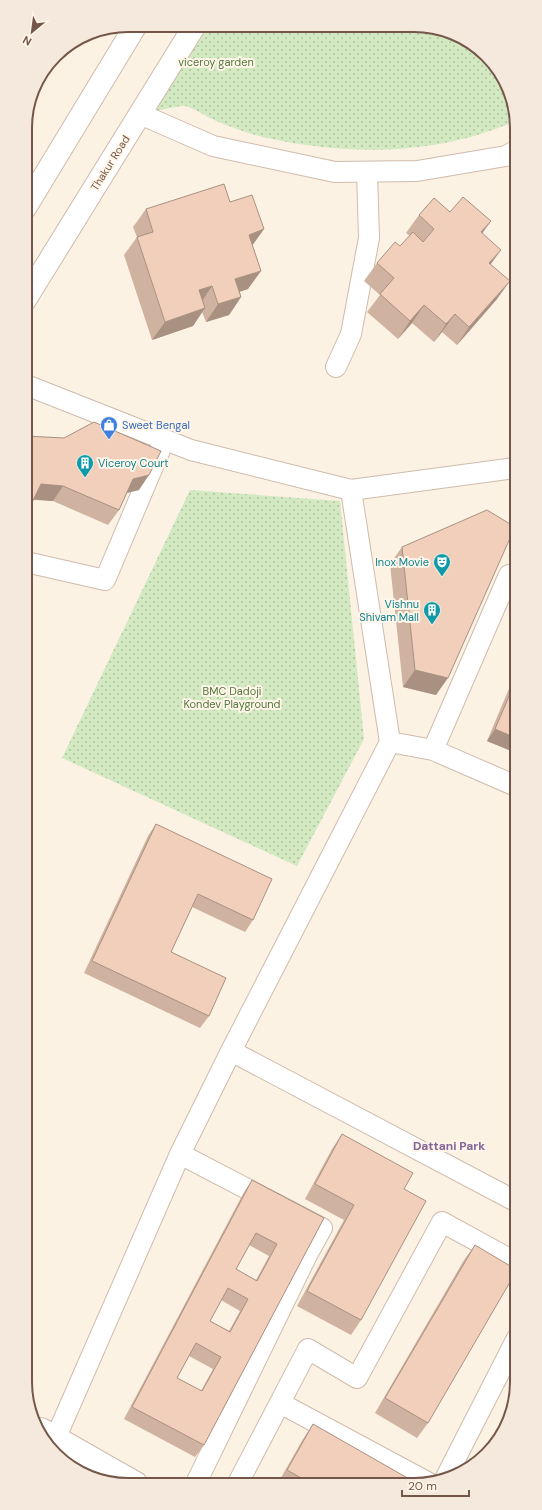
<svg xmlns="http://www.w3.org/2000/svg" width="542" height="1510" viewBox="0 0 542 1510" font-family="'DM Sans',sans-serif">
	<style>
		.park { fill: url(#park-dots) }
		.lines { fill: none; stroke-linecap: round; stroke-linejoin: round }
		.minor-casing { stroke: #cfbbac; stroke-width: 22 }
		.tertiary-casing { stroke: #cfbbac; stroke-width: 24 }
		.minor { stroke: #fff; stroke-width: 20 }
		.tertiary { stroke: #fff; stroke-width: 22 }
		.wall { fill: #cfb2a0; fill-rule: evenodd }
		.shaded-wall { fill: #a99182 }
		.building { fill: #f1cfba; stroke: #a99182; fill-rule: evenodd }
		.labels { text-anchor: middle; stroke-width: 4; stroke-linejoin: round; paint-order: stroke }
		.park-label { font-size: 11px; fill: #537941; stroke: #fff6e9 }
		.street-label { font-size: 11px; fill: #745749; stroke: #fff6e9 }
		.shop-label { font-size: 11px; fill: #366cbe; stroke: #fff6e9; text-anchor: start }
		.culture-label { font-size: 11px; fill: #0d838f; stroke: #fff6e9; text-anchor: end }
		.neighbourhood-label { font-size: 12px; font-weight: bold; fill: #856497; stroke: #fff6e9 }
		.rim { fill: none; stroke: #745749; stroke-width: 2 }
	</style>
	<defs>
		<pattern id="park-dots" width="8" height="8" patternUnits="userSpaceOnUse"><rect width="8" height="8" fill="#d3e9c1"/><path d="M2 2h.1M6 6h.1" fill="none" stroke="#b0c09f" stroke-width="1.8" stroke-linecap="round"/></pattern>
	</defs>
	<rect width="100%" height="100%" fill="#fcf2e3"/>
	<path class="park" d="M193,25L435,27L487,55L515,107V121C437,156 345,156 263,137C247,133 230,127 214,120C207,117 192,107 185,106C179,105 148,113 140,114Z
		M190,490L340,501L364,739L297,866L62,758Z"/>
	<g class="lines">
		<g class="minor-casing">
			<path id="minor" d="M140,114L213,146L335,172L417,171L506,156L515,151
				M336,367L351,334L369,238L367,172
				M26,385L191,450L351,490L515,468
				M351,490L390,742
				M26,562L105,580L163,443
				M433,750L509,575
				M231,1051L517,1202
				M180,1154L322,1228L307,1255L196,1483
				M280,1403L429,1483
				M56,1437L180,1154L231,1051L390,742L433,750L516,786
				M445,1479L517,1338
				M238,1483L308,1349L357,1378L442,1222L517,1263"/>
		</g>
		<g class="tertiary-casing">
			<path id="tertiary" d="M25,208L136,25
				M25,300L195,25
				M41,1429L136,1483"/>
		</g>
		<use href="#minor" class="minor"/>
		<use href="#tertiary" class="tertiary"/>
	</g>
	<path class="wall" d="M230,202L264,229L252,246L248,289L239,292L241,297L229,315L206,322L202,312L193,326L152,340L124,255L137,237L133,227L146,209Z
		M450,212L491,221L482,233L491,264L497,299L457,345L442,332L434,342L412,323L398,339L367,312L380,295L364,281L377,263L400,246L410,236L406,233L419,215Z
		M26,436L139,490L127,493L119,510L108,525L53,501L33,500Z
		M402,547L436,695L403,687L390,564Z
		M516,672V753L487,741Z
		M156,824L253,920L245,932L192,907L171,952L209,1016L200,1028L84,973L148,836Z
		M342,1134L404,1189L361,1320L351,1335L297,1306L344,1220L305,1199L332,1149Z
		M252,1180L324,1218L204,1445L195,1457L124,1419L244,1192ZM249,1245L269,1256L256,1280L236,1269ZM221,1300L240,1311L229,1331L210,1321ZM189,1356L213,1369L201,1391L177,1378Z
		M475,1245L428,1423L417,1438L375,1413L464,1260Z
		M517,1374V1386L511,1383Z
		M313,1424L409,1483H278L303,1439Z
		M499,1439L492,1450L490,1452V1451Z"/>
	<path class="shaded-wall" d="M491,221L478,239L481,232Z
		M264,229L251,247L249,235Z
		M501,250L488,268L489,263Z
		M261,271L248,289L223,297L235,279Z
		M510,281L497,299L457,345L469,327Z
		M212,286L200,304L199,290Z
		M241,297L229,315L206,322L218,304Z
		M424,305L412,323L398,339L410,321Z
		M205,308L193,326L152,340L165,322Z
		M455,314L442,332L434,342L446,324Z
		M149,475L139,490L122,494L133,479Z
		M41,484L63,486L53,501L30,499Z
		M415,670L448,678L436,695L403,687Z
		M495,729L516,738V753L487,741Z"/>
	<path class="building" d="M224,184L230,202L252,195L264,229L249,235L261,271L235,279L241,297L218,304L212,286L199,290L205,308L165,322L137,237L153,232L146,209Z
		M463,197L491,221L481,232L501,250L489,263L510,281L469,327L455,314L446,324L424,305L410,321L380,294L394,278L377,263L395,242L400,246L413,232L423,242L434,229L419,215L434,198L450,212Z
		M94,422L161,451L149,475L133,479L119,510L63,486L41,484L26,515V436L64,438Z
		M487,510L515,527L448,678L415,670L402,547Z
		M516,680V738L495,729Z
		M156,824L272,879L253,920L198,894L171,952L226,978L209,1016L92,961Z
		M342,1134L413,1173L404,1189L426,1201L361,1320L307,1291L354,1205L315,1184Z
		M252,1180L324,1218L204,1445L132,1407ZM256,1233L277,1244L257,1281L236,1269ZM228,1288L248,1299L230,1332L210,1321ZM196,1343L221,1357L202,1391L177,1378Z
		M475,1245L517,1270L428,1423L385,1398Z
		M313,1424L411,1480L409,1483H310L287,1470Z"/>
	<defs>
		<g id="shop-pin" transform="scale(0.9)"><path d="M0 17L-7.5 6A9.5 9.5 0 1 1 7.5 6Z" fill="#3f7fe0" stroke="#fff6e9"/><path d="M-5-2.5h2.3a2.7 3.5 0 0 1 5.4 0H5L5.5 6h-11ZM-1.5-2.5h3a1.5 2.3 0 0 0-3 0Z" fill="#fff"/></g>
		<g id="building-pin" transform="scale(0.9)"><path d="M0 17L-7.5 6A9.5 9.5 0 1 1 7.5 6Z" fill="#0f9aa8" stroke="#fff6e9"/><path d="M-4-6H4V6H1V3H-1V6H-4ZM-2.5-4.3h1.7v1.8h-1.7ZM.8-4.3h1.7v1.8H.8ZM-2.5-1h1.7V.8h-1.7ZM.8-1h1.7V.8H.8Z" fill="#fff"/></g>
		<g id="theatre-pin" transform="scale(0.9)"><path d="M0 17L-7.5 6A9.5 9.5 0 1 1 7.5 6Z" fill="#0f9aa8" stroke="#fff6e9"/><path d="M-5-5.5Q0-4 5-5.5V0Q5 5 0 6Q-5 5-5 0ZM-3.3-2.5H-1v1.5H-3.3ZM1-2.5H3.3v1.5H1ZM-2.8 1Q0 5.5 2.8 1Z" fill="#fff"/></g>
	</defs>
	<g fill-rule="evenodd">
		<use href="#shop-pin" x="109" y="425"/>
		<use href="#building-pin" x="85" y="463"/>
		<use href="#theatre-pin" x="442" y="562"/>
		<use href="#building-pin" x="432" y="610"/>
	</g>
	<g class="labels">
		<g class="park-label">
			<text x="216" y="66">viceroy garden</text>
			<text x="232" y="695">BMC Dadoji<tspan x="232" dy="13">Kondev Playground</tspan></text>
		</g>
		<g class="street-label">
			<text transform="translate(110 163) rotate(-58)" y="4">Thakur Road</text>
		</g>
		<g class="shop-label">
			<text x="122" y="429">Sweet Bengal</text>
		</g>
		<g class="culture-label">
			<text x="98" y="467" text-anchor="start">Viceroy Court</text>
			<text x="429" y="566">Inox Movie</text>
			<text x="419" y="608">Vishnu<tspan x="419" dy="13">Shivam Mall</tspan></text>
		</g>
		<g class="neighbourhood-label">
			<text x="449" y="1150">Dattani Park</text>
		</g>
	</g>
	<path d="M0 0H542V1510H0ZM128 32H414A96 96 0 0 1 510 128V1382A96 96 0 0 1 414 1478H128A96 96 0 0 1 32 1382V128A96 96 0 0 1 128 32Z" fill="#f4e9dc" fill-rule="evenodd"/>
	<path class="rim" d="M128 32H414A96 96 0 0 1 510 128V1382A96 96 0 0 1 414 1478H128A96 96 0 0 1 32 1382V128A96 96 0 0 1 128 32Z"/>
	<g transform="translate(32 32) rotate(209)" stroke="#fff6e9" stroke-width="3" paint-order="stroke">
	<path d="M0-3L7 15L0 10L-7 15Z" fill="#745749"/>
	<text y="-6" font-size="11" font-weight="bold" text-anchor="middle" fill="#745749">N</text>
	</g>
	<path d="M402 1490v6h67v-6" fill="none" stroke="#745749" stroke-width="2"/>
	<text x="408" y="1490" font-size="12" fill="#745749" stroke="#fff6e9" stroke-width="3" paint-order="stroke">20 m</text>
</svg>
